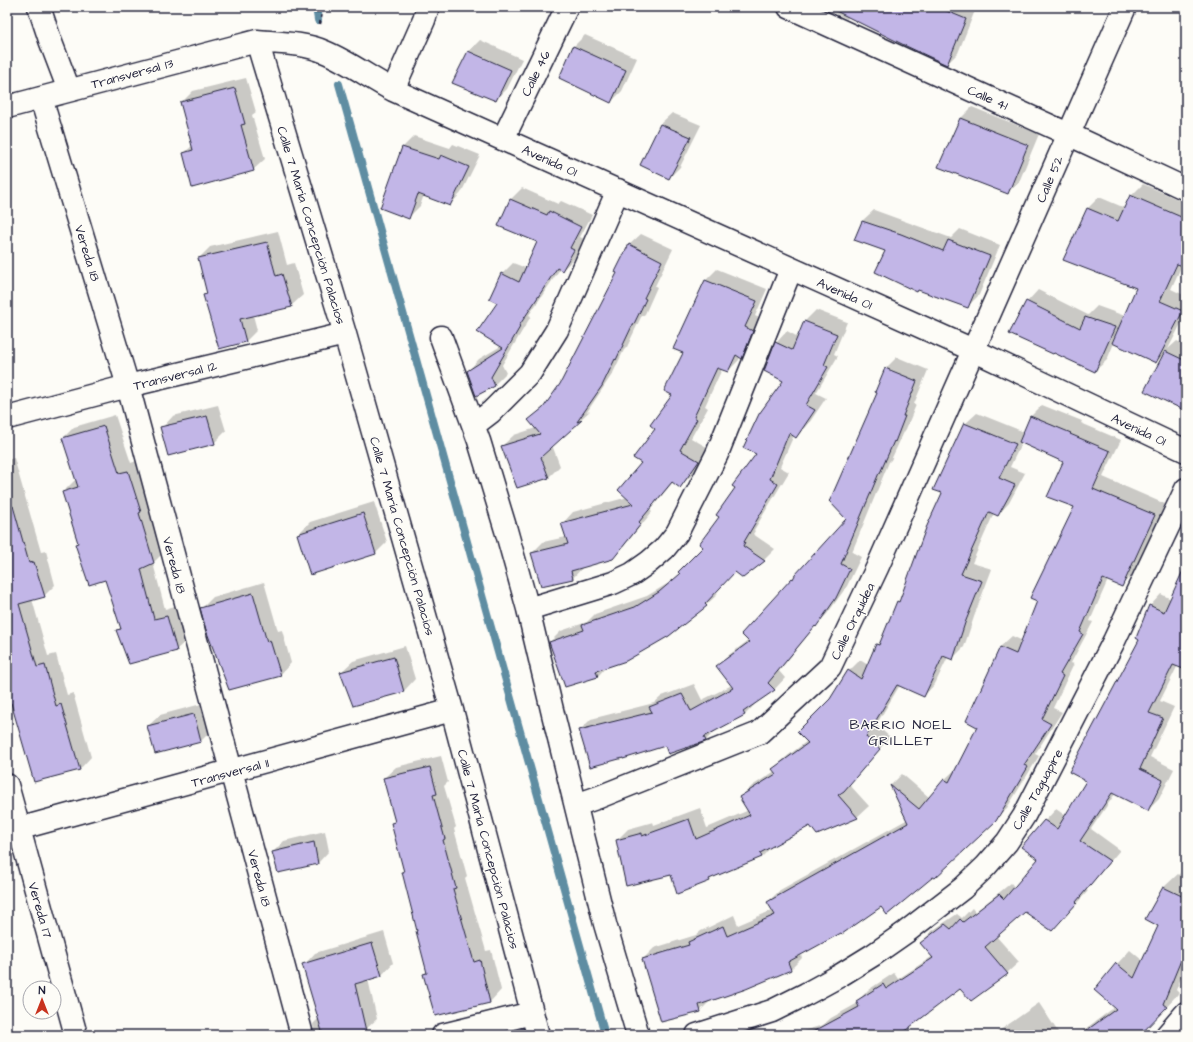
<svg xmlns="http://www.w3.org/2000/svg" width="1193" height="1042" viewBox="0 0 1193 1042" font-family="'Architects Daughter',sans-serif">
	<style>
		.shadow { fill: #0003 }
		.lines { fill: none; stroke-linecap: round; stroke-linejoin: round }
		.stream { stroke: #5f8da2; stroke-width: 8 }
		.building { fill: #c2b6e7; stroke: #22223b }
		.minor-casing { stroke: #22223b; stroke-width: 25 }
		.path { stroke: #22223b; stroke-width: 2.5; stroke-dasharray: 3 3; stroke-linecap: butt }
		.minor { stroke: #fdfcf7; stroke-width: 22 }
		.labels { text-anchor: middle; stroke-width: 3; stroke-linejoin: round; paint-order: stroke }
		.street-label { font-size: 13px; fill: #22223b; stroke: #fdfcf7 }
		.neighbourhood-label { font-size: 14px; letter-spacing: 1px; fill: #22223b; stroke: #fdfcf7 }
	</style>
	<rect width="100%" height="100%" fill="#fdfcf7"/>
	<filter id="ink" filterUnits="userSpaceOnUse"><feTurbulence type="fractalNoise" baseFrequency=".025" numOctaves="2"/><feDisplacementMap in="SourceGraphic" scale="8" xChannelSelector="R" yChannelSelector="G"/><feConvolveMatrix kernelMatrix="1 2 1 2 8 2 1 2 1" color-interpolation-filters="sRGB"/></filter>
	<g filter="url(#ink)">
		<path class="shadow" d="M822,7H974L976,8L958,53L947,64L849,16L847,19Z
			M585,35L637,58L622,91L611,102L560,77L574,46Z
			M480,40L522,59L507,89L496,100L454,83L469,51Z
			M246,78L256,112L252,115L265,159L253,170L184,153L193,145L181,103L193,91Z
			M972,107L1039,134L1019,182L1007,193L961,118Z
			M672,113L701,125L680,167L669,178L660,124Z
			M414,136L450,148L453,144L480,155L461,193L450,205L424,195L420,206L409,217L382,208L403,147Z
			M1143,184L1186,203V266L1182,265L1171,289L1186,296V314L1168,349L1177,341L1186,345V410L1164,354L1156,362L1114,343L1107,360L1095,371L1027,302L1038,290L1088,315L1097,306L1125,316L1138,287L1088,208L1099,197L1125,208L1131,196Z
			M522,188L558,204L561,201L592,215L580,237L584,239L574,259L562,270L560,269L529,315L531,316L502,365L506,373L494,385L468,371L479,359L501,346L498,303L502,274L513,263L526,268L538,241L511,199Z
			M874,210L951,238L960,229L1000,245L979,295L968,306L887,251L862,221Z
			M278,231L287,265L294,263L303,295L291,306L253,315L257,330L246,341L220,347L204,295L208,292L199,258L210,247Z
			M641,234L673,249L655,286L657,287L645,314L641,317L627,347L624,350L613,373L587,412L590,411L552,445L560,466L549,477L502,446L514,435L536,428L529,420L548,403L561,385L619,272L629,245Z
			M717,269L767,289L755,316L763,320L753,346L741,357H740L739,360L728,371L722,369L705,406L708,408L691,438L710,449L692,475L680,486L673,482L650,510L652,512L624,546L612,558L584,566L573,578L532,553L543,542L566,537L562,524L573,512L628,497L656,428L674,395L684,353L675,349L706,280Z
			M816,310L847,322L834,354L838,356L816,393L826,398L807,426L796,437L794,435L780,467L789,472L754,530L755,531L753,534L775,549L764,560L743,577L735,571L715,592L718,594L706,605L668,635L607,666L598,676L566,686L550,642L561,631L587,622L595,614L647,596L672,581L681,573L704,547L736,488L757,453L784,380L776,343L787,331L798,337L805,321Z
			M897,357L928,370L914,404L916,405L906,429L904,432L891,460L889,462L852,552L861,557L847,586L827,614L816,625L779,671L785,678L774,690L755,702L756,703L745,715L715,731L706,740L669,753L666,745L580,730L591,719L654,703L662,696L694,684L702,700L732,685L718,666L729,655L749,640L742,634L848,519L878,392L876,391L886,368Z
			M218,405L226,431L214,443L162,428L173,416Z
			M1042,405L1082,421L1081,423L1121,440L1103,477L1165,504L1133,574L1121,586L1108,580L1090,621L1093,622L1071,663L1074,664L1053,708L1062,712L1035,754L1039,756L1007,808L933,875L881,906L841,932L801,954L802,958L791,969L746,988L712,999L700,1011L643,959L654,948L696,935L701,931L734,915L738,925L773,910L768,902L780,890L908,819L891,785L902,774L930,798L945,779L957,768L978,727L1000,647L1012,636L1023,641L1076,507L1065,461L1022,442L1010,467L1025,473L1009,503L998,515L994,513L972,563L992,569L976,611L964,647L953,658L948,657L935,684L924,696L900,685L876,725L890,737L849,784L869,806L857,817L817,834L810,825L773,845L762,857L713,877L709,880L671,874L617,840L628,829L653,822L654,825L700,808L707,828L749,810L741,797L752,786L775,771L773,769L785,758L807,741L849,671L860,660L868,665L877,645L883,638L898,602L901,598L943,493L965,424L977,413L1024,432L1031,416Z
			M115,415L131,463L139,460L165,551L153,563L165,609L178,605L188,639L176,650L118,630L121,627L106,578L76,544L79,541L63,492L74,481L77,480L63,438L74,427Z
			M1186,420V431L1182,429Z
			M14,458L41,552L46,551L55,585L44,596L32,599L48,656L56,654L67,695L73,693L91,757L80,769L35,781L12,702L7,703V460Z
			M374,502L387,542L376,553L298,534L310,522Z
			M1186,575V669L1178,665L1160,701L1174,707L1150,757L1174,769L1159,799L1148,810L1115,794L1091,829L1120,850L1086,890L1088,891L1052,930L1025,911L996,936L1019,962L1007,973L971,1000L960,987L916,1021L910,1027L897,1035H789L823,1025L831,1018L858,1003L857,1002L868,990L894,973L898,979L933,956L921,943L932,931L957,914L962,918L972,908L975,912L1011,883L1015,888L1040,859L1045,821L1056,809L1066,816L1087,780L1140,640L1150,606L1161,594L1171,599Z
			M264,582L278,631L282,630L291,663L280,675L202,608L213,597Z
			M405,646L415,679L404,691L354,705L341,672L353,661Z
			M205,703L212,730L201,741L148,726L160,715Z
			M441,756L448,782L444,786L456,827L454,829L467,876L465,878L486,951L491,950L501,990L490,1002L424,974L428,970L417,931L418,930L403,872L405,870L392,823L395,820L384,778L396,767Z
			M325,831L329,851L318,863L278,871L273,852L284,841Z
			M1186,863V966L1176,990L1179,993L1156,1017L1125,1035H1077L1115,1007L1095,990L1117,964L1130,950L1143,961L1159,926L1146,919L1164,887L1178,874L1179,875Z
			M384,932L393,963L382,975L368,979L377,1019L365,1030L348,1035H315L313,1024L319,1018L304,965L315,953Z
			M1039,1003L1060,1035H993Z"/>
		<g class="lines">
			<path class="stream" d="M316,7L318,20
				M339,84L605,1035"/>
		</g>
		<path class="building" d="M828,7H937L966,19L947,65L906,46Z
			M573,46L626,70L611,103L559,78Z
			M468,51L511,70L496,101L452,83Z
			M235,88L245,124L241,125L254,171L192,188L183,153L193,150L180,102Z
			M960,118L1028,145L1008,194L938,167Z
			M660,124L691,137L669,179L640,165Z
			M402,147L439,159L441,155L469,167L450,206L418,194L409,219L380,208Z
			M1130,195L1186,219V267L1177,264L1160,301L1183,311L1156,363L1112,343L1136,288L1063,260L1087,208L1118,221Z
			M510,199L547,215L549,211L581,227L570,248L574,250L562,271L557,268L519,326L520,327L491,377L495,386L476,396L467,371L503,348L477,332L497,303L489,299L501,273L519,282L537,242L498,226Z
			M862,221L901,234L943,251L948,240L990,256L968,308L918,290L917,292L875,272L885,251L854,240Z
			M267,242L276,276L282,274L292,307L240,319L246,342L219,349L203,295L207,294L198,258Z
			M629,244L662,261L644,298L646,299L633,326H632L616,360L615,359L602,386L577,422L582,420L541,457L549,478L517,488L501,446L540,434L528,420L543,408L560,384L617,273L615,272Z
			M705,280L757,301L745,327L753,331L742,359L736,355L728,372L717,368L694,417L697,419L680,450L699,461L680,488L672,482L639,522L641,524L613,559L571,571L573,579L541,586L531,553L568,544L561,523L633,504L618,490L641,463L633,458L655,429L650,425L672,395L664,391L683,353L673,349Z
			M1026,301L1080,328L1085,317L1115,327L1095,372L1054,353L1053,354L1009,334Z
			M804,321L837,334L824,365L828,367L806,405L815,410L796,438L789,433L770,479L778,484L744,542H745L743,546L765,561L743,578L735,572L705,604L707,606L669,636L626,661L596,671L598,677L565,687L549,642L584,630L582,625L635,607L659,592L680,574L678,572L703,547L699,544L719,517L716,515L735,488L732,486L756,454L743,448L759,414L783,381L764,371L775,342L792,350Z
			M1165,351L1186,361V411L1144,391Z
			M885,368L917,381L903,416H905L895,442L894,441L880,473H879L841,564L850,569L836,598L816,627L815,626L768,683L775,690L743,712L745,715L704,737L706,741L668,754L665,746L623,759V758L590,767L579,730L652,712L649,707L682,694L691,711L733,688L716,666L749,642L741,634L792,578L793,579L795,575L846,519L829,501L830,500L877,393L875,392Z
			M207,416L215,444L168,456L160,427Z
			M1030,416L1071,433L1070,434L1110,451L1093,489L1155,515L1122,587L1103,579L1080,632L1083,634L1060,674L1063,676L1042,719L1051,724L1024,765L1028,767L996,821L935,878L933,877L887,915L881,907L842,934L841,933L788,962L791,970L746,989L699,1005L701,1012L661,1022L642,959L689,945L688,942L723,926L727,936L775,915L767,902L908,823L890,785L919,809L944,779L949,782L977,727L966,721L1000,647L1016,654L1037,601L1030,598L1074,507L1047,497L1063,462L1019,442Z
			M964,423L1016,444L999,478L1015,485L998,516L989,512L961,574L982,581L965,623L953,660L943,656L924,697L897,685L866,737L880,749L844,791L838,795L858,818L817,835L810,826L760,853L762,857L709,879L710,881L677,894L671,875L626,886L616,840L642,833V836L689,819L696,839L750,815L739,797L776,774L772,769L808,743L797,732L830,699L848,670L861,679L876,644L879,645L897,601L899,602L926,528L942,493L933,490Z
			M104,426L119,473L128,471L141,512L139,513L154,563L141,569L154,619L167,616L177,651L129,664L116,630L121,629L105,580L89,585L75,544L78,543L62,492L78,487L62,438Z
			M13,506L29,563L34,562L45,597L19,604L37,667L45,665L56,706L61,704L80,770L34,782L11,703L7,704V507Z
			M363,513L376,554L310,575L297,534Z
			M1186,564V670L1173,665L1149,713L1163,718L1140,769L1163,780L1148,811L1112,793L1080,841L1110,861L1076,902L1077,903L1052,931L1025,912L985,947L1008,974L971,1001L960,989L910,1027V1028L899,1035H807L859,1007L856,1001L883,984L886,989L933,958L920,943L945,924L951,929L960,919L963,922L999,894L1004,899L1038,859L1021,847L1044,820L1057,829L1086,781L1069,772L1139,640L1136,638L1149,605L1164,612Z
			M253,593L267,642L270,640L281,676L229,690L206,630L200,608Z
			M394,657L404,692L353,706L340,672Z
			M194,714L201,742L155,754L147,726Z
			M430,767L437,794L433,795L445,839L443,840L456,888L453,889L474,962L480,960L490,1003L435,1016L423,974L427,973L416,931H417L402,872H404L391,823L395,822L383,778Z
			M314,842L318,864L278,873L272,852Z
			M1163,887L1186,898V948L1163,1004L1167,1007L1140,1035H1080L1116,1009L1094,990L1116,963L1134,978L1158,926L1145,919Z
			M372,943L382,976L355,984L366,1031L352,1035H323L302,964Z"/>
		<g class="lines">
			<g class="minor-casing">
				<path id="minor" d="M39,7L50,40L69,90
					M789,7L1068,134L1186,189
					M257,41L345,334L452,710L538,1035
					M393,90L424,20L428,7
					M41,98L128,386L302,1035
					M7,107L257,41C280,43 304,43 325,52C349,62 370,78 393,90L973,350L1186,451
					M503,139L567,7
					M441,337L479,441L506,530L528,609L553,714L605,924L638,1035
					M7,418L128,386L345,334
					M474,425L491,412L530,373L557,330L618,190
					M528,609L613,583L632,574L649,562L664,549L677,533L717,454L791,269
					M7,785L76,1035
					M576,805L599,797L759,733L830,667L877,568L1125,7
					M7,832L452,710
					M443,1035L532,1013
					M697,1035L772,1011L806,994L839,976L873,955L906,932L963,888L986,866L1007,842L1024,816L1114,641L1186,489
					M1167,1035L1186,1013"/>
			</g>
			<path class="path" d="M320,24L323,7"/>
			<use href="#minor" class="minor"/>
		</g>
	</g>
	<g class="labels">
		<g class="street-label">
			<text transform="translate(132 73) rotate(-15)" y="5">Transversal 13</text>
			<text transform="translate(535 73) rotate(-64)" y="5">Calle 46</text>
			<text transform="translate(988 97) rotate(24)" y="5">Calle 41</text>
			<text transform="translate(550 160) rotate(24)" y="5">Avenida 01</text>
			<text transform="translate(1049 179) rotate(-67)" y="5">Calle 52</text>
			<text transform="translate(312 225) rotate(73)" y="5">Calle 7 María Concepción Palacios</text>
			<text transform="translate(88 253) rotate(73)" y="5">Vereda 18</text>
			<text transform="translate(845 293) rotate(24)" y="5">Avenida 01</text>
			<text transform="translate(175 375) rotate(-14)" y="5">Transversal 12</text>
			<text transform="translate(1139 429) rotate(25)" y="5">Avenida 01</text>
			<text transform="translate(403 536) rotate(74)" y="5">Calle 7 María Concepción Palacios</text>
			<text transform="translate(175 565) rotate(75)" y="5">Vereda 18</text>
			<text transform="translate(852 621) rotate(-64)" y="5">Calle Orquidea</text>
			<text transform="translate(230 772) rotate(-15)" y="5">Transversal 11</text>
			<text transform="translate(1037 789) rotate(-61)" y="5">Calle Taguapire</text>
			<text transform="translate(489 849) rotate(75)" y="5">Calle 7 María Concepción Palacios</text>
			<text transform="translate(260 878) rotate(75)" y="5">Vereda 18</text>
			<text transform="translate(41 910) rotate(74)" y="5">Vereda 17</text>
		</g>
		<g class="neighbourhood-label">
			<text x="901" y="729">BARRIO NOEL<tspan x="901" dy="16">GRILLET</tspan></text>
		</g>
	</g>
	<rect width="1193" height="1042" fill="none" stroke="#fdfcf7" stroke-width="24"/>
	<rect x="12" y="12" width="1169" height="1018" fill="none" stroke="#22223b" stroke-width="1.5" filter="url(#ink)"/>
	<g transform="translate(42 1000)"><circle r="19" fill="#fdfcf7" stroke="#a5a5ac"/>
	<path d="M0-3L7 15L0 10L-7 15Z" fill="#c8321e"/>
	<text y="-6" font-size="11" font-weight="bold" text-anchor="middle" fill="#22223b">N</text>
	</g>
</svg>
